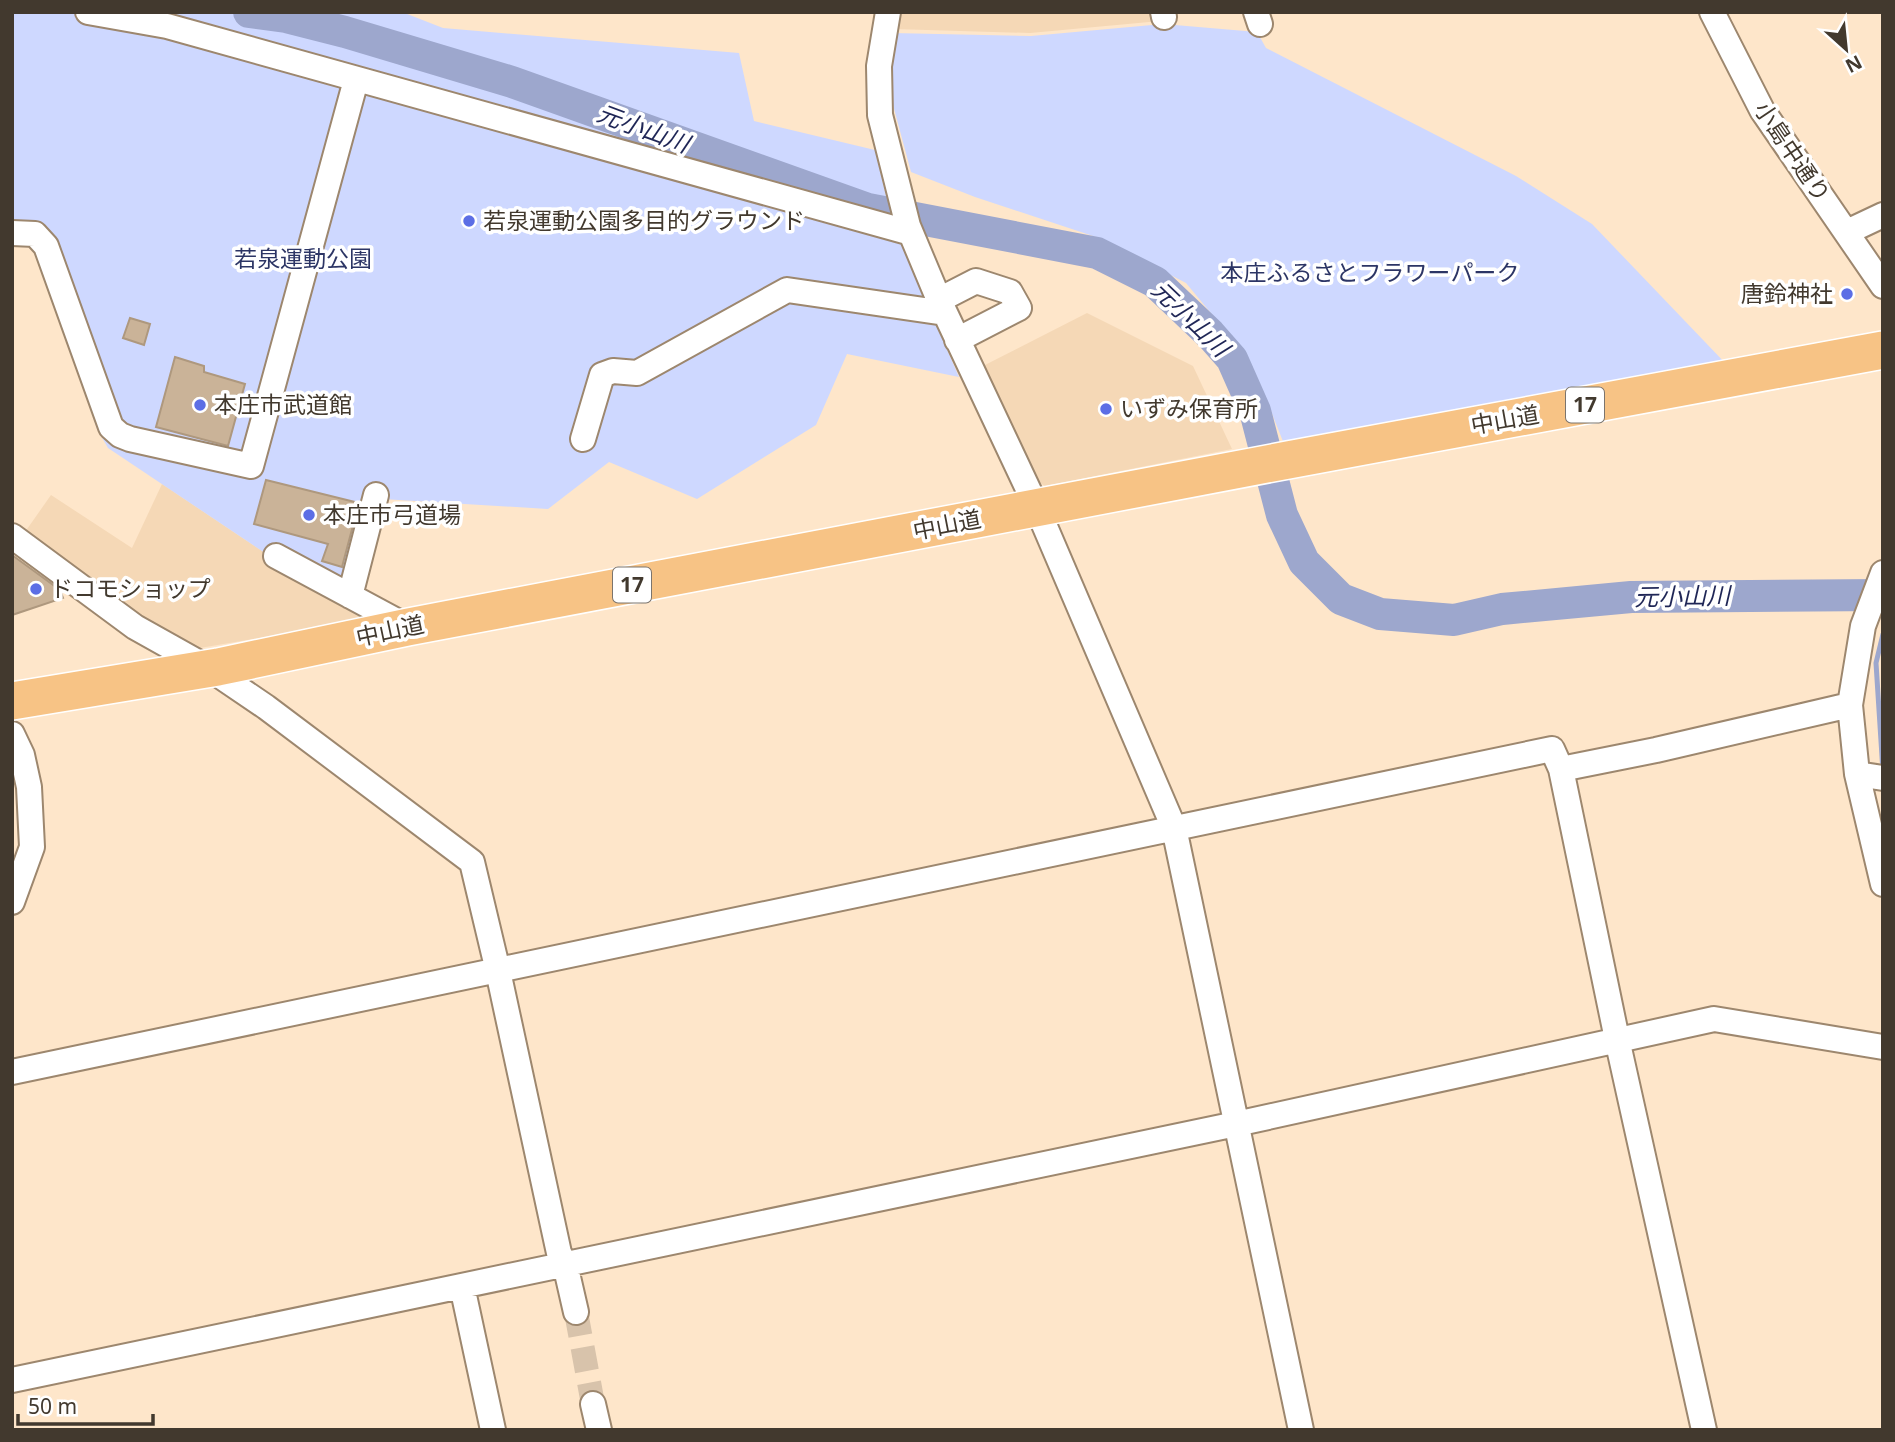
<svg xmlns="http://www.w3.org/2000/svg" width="1895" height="1442" viewBox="0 0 1895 1442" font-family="'Noto Sans','Noto Sans JP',sans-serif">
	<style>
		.built { fill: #f5d8b6 }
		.green { fill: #ced8ff }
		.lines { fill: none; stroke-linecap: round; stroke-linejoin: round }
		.stream { stroke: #9da7cd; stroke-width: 5 }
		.river { stroke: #9da7cd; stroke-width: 32 }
		.building { fill: #cab398; stroke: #ae987e; stroke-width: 2 }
		.minor-tunnel { stroke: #d8c3ab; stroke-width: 24; stroke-dasharray: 24 12; stroke-linecap: butt }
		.minor-casing { stroke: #9d876e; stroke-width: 28 }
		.highway-casing { stroke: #fff; stroke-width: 40 }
		.minor { stroke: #fff; stroke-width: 24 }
		.highway { stroke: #f7c385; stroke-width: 37 }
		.poi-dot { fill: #5c6ee5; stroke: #fff; stroke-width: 2.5 }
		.labels { text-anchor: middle; stroke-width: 7; stroke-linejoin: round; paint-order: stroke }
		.shield { fill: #fff; stroke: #7b746d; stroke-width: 2 }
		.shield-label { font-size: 21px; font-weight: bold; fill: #42392e }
		.street-label { font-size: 23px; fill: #42392e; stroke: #fff }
		.poi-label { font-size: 23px; fill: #42392e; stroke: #fff; text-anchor: start }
		.park-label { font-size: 23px; fill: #2c3565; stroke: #fff }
		.water-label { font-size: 24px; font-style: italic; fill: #1f2656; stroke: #fff }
	</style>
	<rect width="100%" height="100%" fill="#fee6ca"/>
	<path class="built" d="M897,12H1159L1160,21L1030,33L894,29Z
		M1087,313L1193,366L1232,449L1045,486L1035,480L979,368Z
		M162,484L271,557L379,618L188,650L25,532L51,495L132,548Z"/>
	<path class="green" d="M12,12H402L443,28L739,53L754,121L875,150L893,225L959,377L847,354L816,425L697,499L609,462L548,509L382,499L348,591L271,557L108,448L97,429L39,253L31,240L12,239Z
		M1163,24L1257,32L1266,48L1516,176L1592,224L1728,366L1284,444L1267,401L1229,335L1186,283L1099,238L975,197L911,172L889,90L892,33L1031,36Z"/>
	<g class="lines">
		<path class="stream" d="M283,12L286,17
			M1883,634L1876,663L1883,772"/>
		<path class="river" d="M249,12L286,17L345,32L512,82L868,209L1097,253L1155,282L1210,334L1232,359L1255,411L1282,515L1304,562L1341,599L1380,614L1454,620L1502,609L1631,597L1883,595"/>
	</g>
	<path class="building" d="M130,318L150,324L144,345L123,338Z
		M175,357L204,366V372L245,384L228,446L156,427Z
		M266,480L359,503L342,567L322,561L328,544L254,524Z
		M12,555L60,590L63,598L12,615Z"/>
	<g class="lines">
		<path class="minor-tunnel" d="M576,1312L593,1404"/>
		<g class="minor-casing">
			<path id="minor" d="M88,12L167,26L911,233
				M888,12L879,66L880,115L908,226L939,300L1037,508L1174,828L1301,1430
				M1163,12L1164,17
				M1256,12L1260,24
				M1712,12L1762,110L1883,286
				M1847,232L1883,215
				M12,233L35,234L46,246L111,427L120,435L130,439L251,466L356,80
				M939,300L976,281L1010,292L1019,308L957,340
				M583,439L602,375L613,371L637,373L787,290L945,313
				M12,536L135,627L210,669L266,707L472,862L498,971L559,1253L565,1264L576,1312
				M276,556L408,627
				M1883,573L1863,626L1850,705L1857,774L1883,884
				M350,596L376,495
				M12,734L22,755L29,787L32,847L12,902
				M1561,769L1656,750L1850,705
				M1857,774L1883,778
				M12,1072L1552,749L1561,769L1617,1039L1704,1430
				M462,1286L493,1430
				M12,1380L1236,1124L1714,1019L1883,1047
				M593,1404L599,1430"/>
		</g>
		<g class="highway-casing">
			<path id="highway" d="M12,701L218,667L408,627L1288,460L1883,350"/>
		</g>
		<use href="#minor" class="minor"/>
		<use href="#highway" class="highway"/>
	</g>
	<g class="poi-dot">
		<circle cx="469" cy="221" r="7"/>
		<circle cx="1847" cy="294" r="7"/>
		<circle cx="200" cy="405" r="7"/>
		<circle cx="1106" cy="409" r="7"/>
		<circle cx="309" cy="515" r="7"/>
		<circle cx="36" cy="589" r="7"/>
	</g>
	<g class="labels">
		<g class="shield">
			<rect x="1566" y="387.5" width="38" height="35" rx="5"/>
			<rect x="613" y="567.5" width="38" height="35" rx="5"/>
		</g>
		<g class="shield-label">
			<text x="1585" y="412">17</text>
			<text x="632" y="592">17</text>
		</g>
		<g class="street-label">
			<text transform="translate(1792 152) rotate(56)" y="8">小島中通り</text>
			<text transform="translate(1505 420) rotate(-10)" y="8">中山道</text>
			<text transform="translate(947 525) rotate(-11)" y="8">中山道</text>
			<text transform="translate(390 631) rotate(-12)" y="8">中山道</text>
		</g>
		<g class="poi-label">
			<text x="483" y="229">若泉運動公園多目的グラウンド</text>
			<text x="1833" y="302" text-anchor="end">唐鈴神社</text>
			<text x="214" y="413">本庄市武道館</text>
			<text x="1120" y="417">いずみ保育所</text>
			<text x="323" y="523">本庄市弓道場</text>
			<text x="50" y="597">ドコモショップ</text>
		</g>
		<g class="park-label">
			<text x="303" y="267">若泉運動公園</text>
			<text x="1370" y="281">本庄ふるさとフラワーパーク</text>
		</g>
		<g class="water-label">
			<text transform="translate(643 129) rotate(20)" y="8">元小山川</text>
			<text transform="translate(1190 319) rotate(44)" y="8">元小山川</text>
			<text transform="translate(1682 597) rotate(-1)" y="8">元小山川</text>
		</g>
	</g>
	<rect width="1895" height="1442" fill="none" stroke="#42392e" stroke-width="28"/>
	<g transform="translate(1846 49) rotate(153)" stroke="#ffffff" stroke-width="5" paint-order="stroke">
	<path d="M0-5L12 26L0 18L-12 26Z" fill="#42392e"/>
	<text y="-10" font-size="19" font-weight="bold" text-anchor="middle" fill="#42392e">N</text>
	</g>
	<path d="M18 1414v10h135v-10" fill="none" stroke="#42392e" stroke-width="3.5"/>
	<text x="28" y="1414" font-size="21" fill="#42392e" stroke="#ffffff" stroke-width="5" paint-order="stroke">50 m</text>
</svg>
